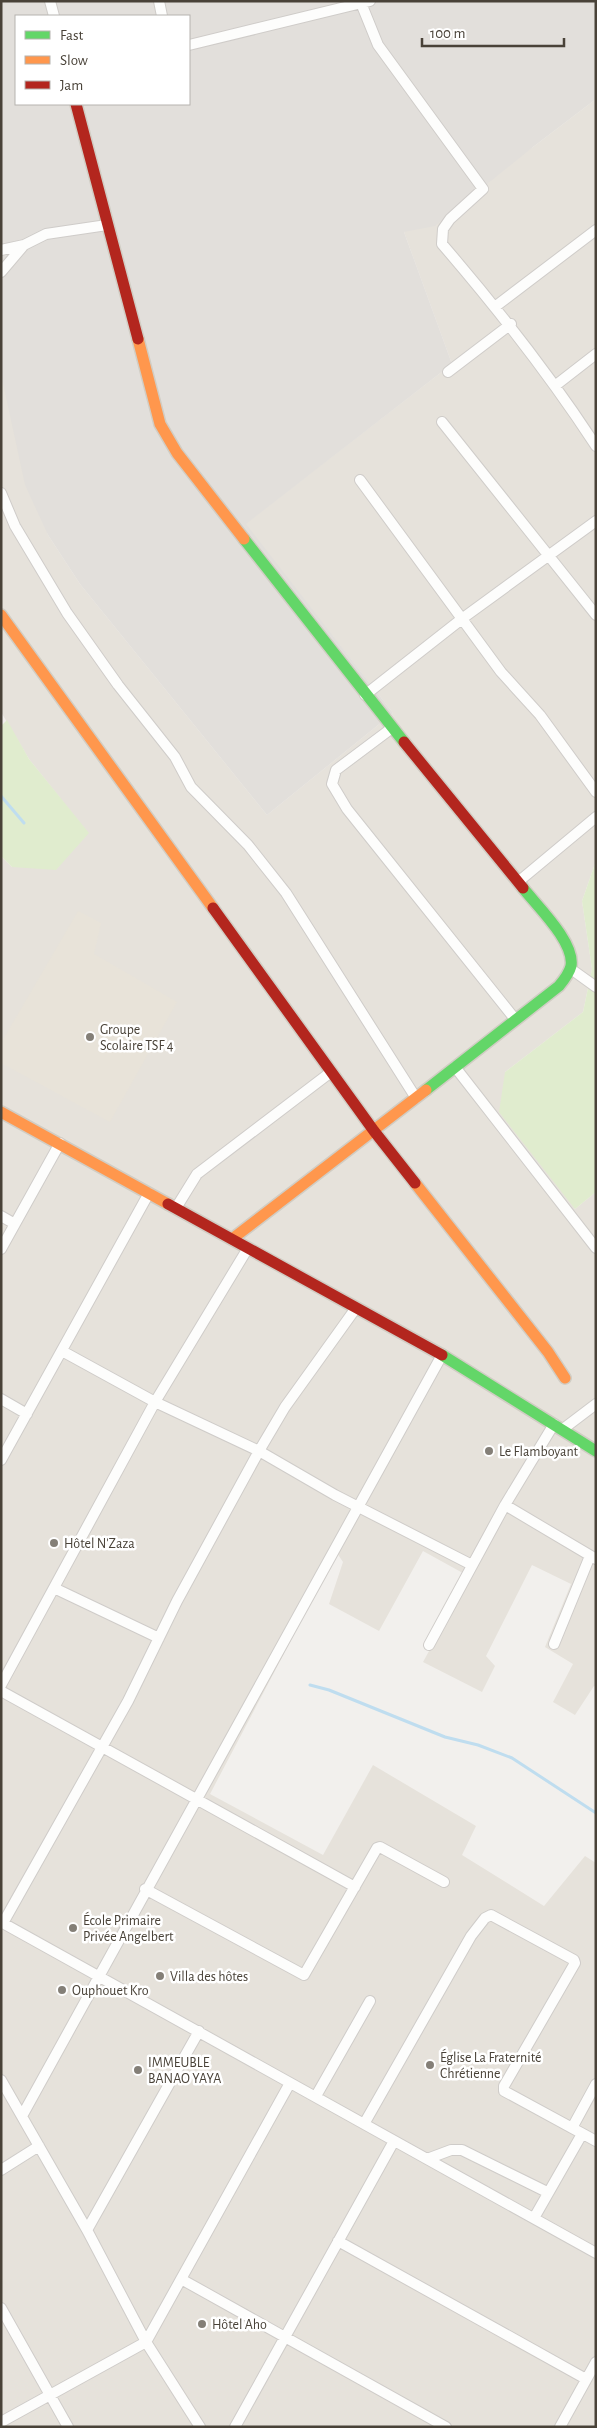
<svg xmlns="http://www.w3.org/2000/svg" width="597" height="2428" viewBox="0 0 597 2428" font-family="'Alegreya Sans',sans-serif">
	<style>
		.residential { fill: #e6e2db }
		.industrial { fill: #e2dfdb; fill-rule: evenodd }
		.education { fill: #e8e3d9 }
		.green { fill: #e0ecce }
		.lines { fill: none; stroke-linecap: round; stroke-linejoin: round }
		.stream { stroke: #bfddef; stroke-width: 3 }
		.street-casing { stroke: #cfccc9; stroke-width: 12 }
		.fast-casing { stroke: #d1cdc4; stroke-width: 14 }
		.slow-casing { stroke: #d1cdc4; stroke-width: 14 }
		.jam-casing { stroke: #d1cdc4; stroke-width: 14 }
		.street { stroke: #fdfdfc; stroke-width: 10 }
		.fast { stroke: #63d668; stroke-width: 11 }
		.slow { stroke: #ff974d; stroke-width: 11 }
		.jam { stroke: #b3261e; stroke-width: 11 }
		.poi-dot { fill: #847f77; stroke: #fff; stroke-width: 2 }
		.labels { text-anchor: middle; stroke-width: 5; stroke-linejoin: round; paint-order: stroke }
		.poi-label { font-size: 14px; fill: #494238; stroke: #fff; text-anchor: start }
	</style>
	<rect width="100%" height="100%" fill="#f2f0ed"/>
	<path class="residential" d="M596,99V861L582,901L592,969L583,1012L505,1072L575,1209L596,1192V1687L594,1686L575,1715L553,1702L573,1664L545,1647L571,1584L532,1565L486,1656L495,1666L482,1692L423,1662L470,1577L423,1551L379,1631L329,1604L343,1562L337,1553L210,1794L323,1855L373,1765L476,1826L462,1855L544,1906L585,1856L596,1863V2427H1V856L12,867L88,833L29,759L1,712V374L48,535L80,584L267,815L393,713L245,524L452,364L404,232L533,147Z"/>
	<path class="industrial" d="M1,1H596V99L533,147L435,226L404,232L452,364L246,524L393,713L267,815L80,584L48,535L25,485L1,374ZM16,16H189V104H16Z"/>
	<path class="education" d="M78,911L101,923L94,954L177,1002L110,1122L1,1063V1043Z"/>
	<path class="green" d="M7,720L29,759L89,833L56,870L12,867L1,856V726Z
		M596,861V1192L575,1209L499,1112L505,1072L583,1012L592,969L582,901Z"/>
	<g class="lines">
		<path class="stream" d="M1,796L24,823
			M310,1685L329,1690L445,1737L478,1745L512,1758L596,1813"/>
		<g class="street-casing">
			<path id="street" d="M50,1L54,16
				M159,1L162,16
				M361,3L378,45L483,189L450,219L443,229L442,244C498,309 549,374 596,446
				M189,45L370,1
				M1,250L24,245L46,234L107,225
				M1,272L24,245
				M496,306L596,230
				M448,372L511,324
				M556,385L596,354
				M442,422L596,615
				M360,480L501,672L540,715L596,792
				M1,493L15,526L67,613L118,685L175,757L191,787L248,845L286,893L416,1098
				M365,695L463,618L596,521
				M392,728L336,770L332,784L347,809L515,1019
				M518,882L596,817
				M571,969L596,987
				M455,1067L596,1248
				M176,1208L197,1174L331,1072
				M1,1216L15,1224
				M1,1249L60,1143
				M62,1351L155,1402L259,1451L335,1495L472,1565
				M1,1399L27,1414
				M563,1429L596,1404
				M1,1460L149,1193
				M505,1505L596,1559
				M54,1588L159,1638
				M554,1644L590,1556
				M429,1645L505,1505L554,1424
				M1,1685L155,1402L248,1248
				M1,1691L355,1887
				M145,1889L304,1975L377,1848L380,1847L444,1882
				M1,1922L596,2253
				M3,1923L128,1701L177,1601L259,1451L285,1407L356,1308
				M1,2080L87,2230L146,2342L200,2427
				M316,2096L370,2001
				M22,2116L442,1355
				M364,2124L471,1936L485,1918L491,1915L574,1960L575,1963L504,2086V2091L596,2141
				M572,2128L596,2084
				M427,2159L451,2150H462L547,2192
				M1,2170L39,2146
				M534,2218L582,2134
				M87,2230L199,2031
				M338,2241L586,2379
				M181,2279L446,2427
				M1,2308L68,2427
				M1,2422L146,2342L290,2083
				M235,2427L394,2141
				M560,2427L596,2362"/>
		</g>
		<g class="fast-casing">
			<path id="fast" d="M244,539L404,742
				M426,1090L559,986C564,980 569,974 571,966C575,942 537,906 523,888
				M442,1355L596,1451"/>
		</g>
		<g class="slow-casing">
			<path id="slow" d="M138,339L160,424L177,453L244,539
				M1,615L213,908
				M1,1112L168,1204
				M415,1183L548,1352L565,1378
				M232,1239L426,1090"/>
		</g>
		<g class="jam-casing">
			<path id="jam" d="M76,104L138,339
				M404,742L523,888
				M213,908L374,1131L415,1183
				M168,1204L442,1355"/>
		</g>
		<use href="#street" class="street"/>
		<use href="#fast" class="fast"/>
		<use href="#slow" class="slow"/>
		<use href="#jam" class="jam"/>
	</g>
	<g class="poi-dot">
		<circle cx="90" cy="1037" r="5"/>
		<circle cx="489" cy="1451" r="5"/>
		<circle cx="54" cy="1543" r="5"/>
		<circle cx="73" cy="1928" r="5"/>
		<circle cx="160" cy="1976" r="5"/>
		<circle cx="62" cy="1990" r="5"/>
		<circle cx="430" cy="2065" r="5"/>
		<circle cx="138" cy="2070" r="5"/>
		<circle cx="202" cy="2324" r="5"/>
	</g>
	<g class="labels">
		<g class="poi-label">
			<text x="100" y="1034">Groupe<tspan x="100" dy="16">Scolaire TSF 4</tspan></text>
			<text x="499" y="1456">Le Flamboyant</text>
			<text x="64" y="1548">Hôtel N'Zaza</text>
			<text x="83" y="1925">École Primaire<tspan x="83" dy="16">Privée Angelbert</tspan></text>
			<text x="170" y="1981">Villa des hôtes</text>
			<text x="72" y="1995">Ouphouet Kro</text>
			<text x="440" y="2062">Église La Fraternité<tspan x="440" dy="16">Chrétienne</tspan></text>
			<text x="148" y="2067">IMMEUBLE<tspan x="148" dy="16">BANAO YAYA</tspan></text>
			<text x="212" y="2329">Hôtel Aho</text>
		</g>
	</g>
	<rect width="597" height="2428" fill="none" stroke="#494238" stroke-width="5"/>
	<rect x="15" y="15" width="175" height="90" fill="#ffffff" stroke="#b6b3af"/>
	<rect x="25" y="31" width="25" height="8" fill="#63d668" stroke="#b6b3af"/>
	<text x="60" y="40" font-size="15" fill="#494238">Fast</text>
	<rect x="25" y="56" width="25" height="8" fill="#ff974d" stroke="#b6b3af"/>
	<text x="60" y="65" font-size="15" fill="#494238">Slow</text>
	<rect x="25" y="81" width="25" height="8" fill="#b3261e" stroke="#b6b3af"/>
	<text x="60" y="90" font-size="15" fill="#494238">Jam</text>
	<path d="M422 38v8h142v-8" fill="none" stroke="#494238" stroke-width="2.5"/>
	<text x="430" y="38" font-size="15" fill="#494238" stroke="#ffffff" stroke-width="4" paint-order="stroke">100 m</text>
</svg>
